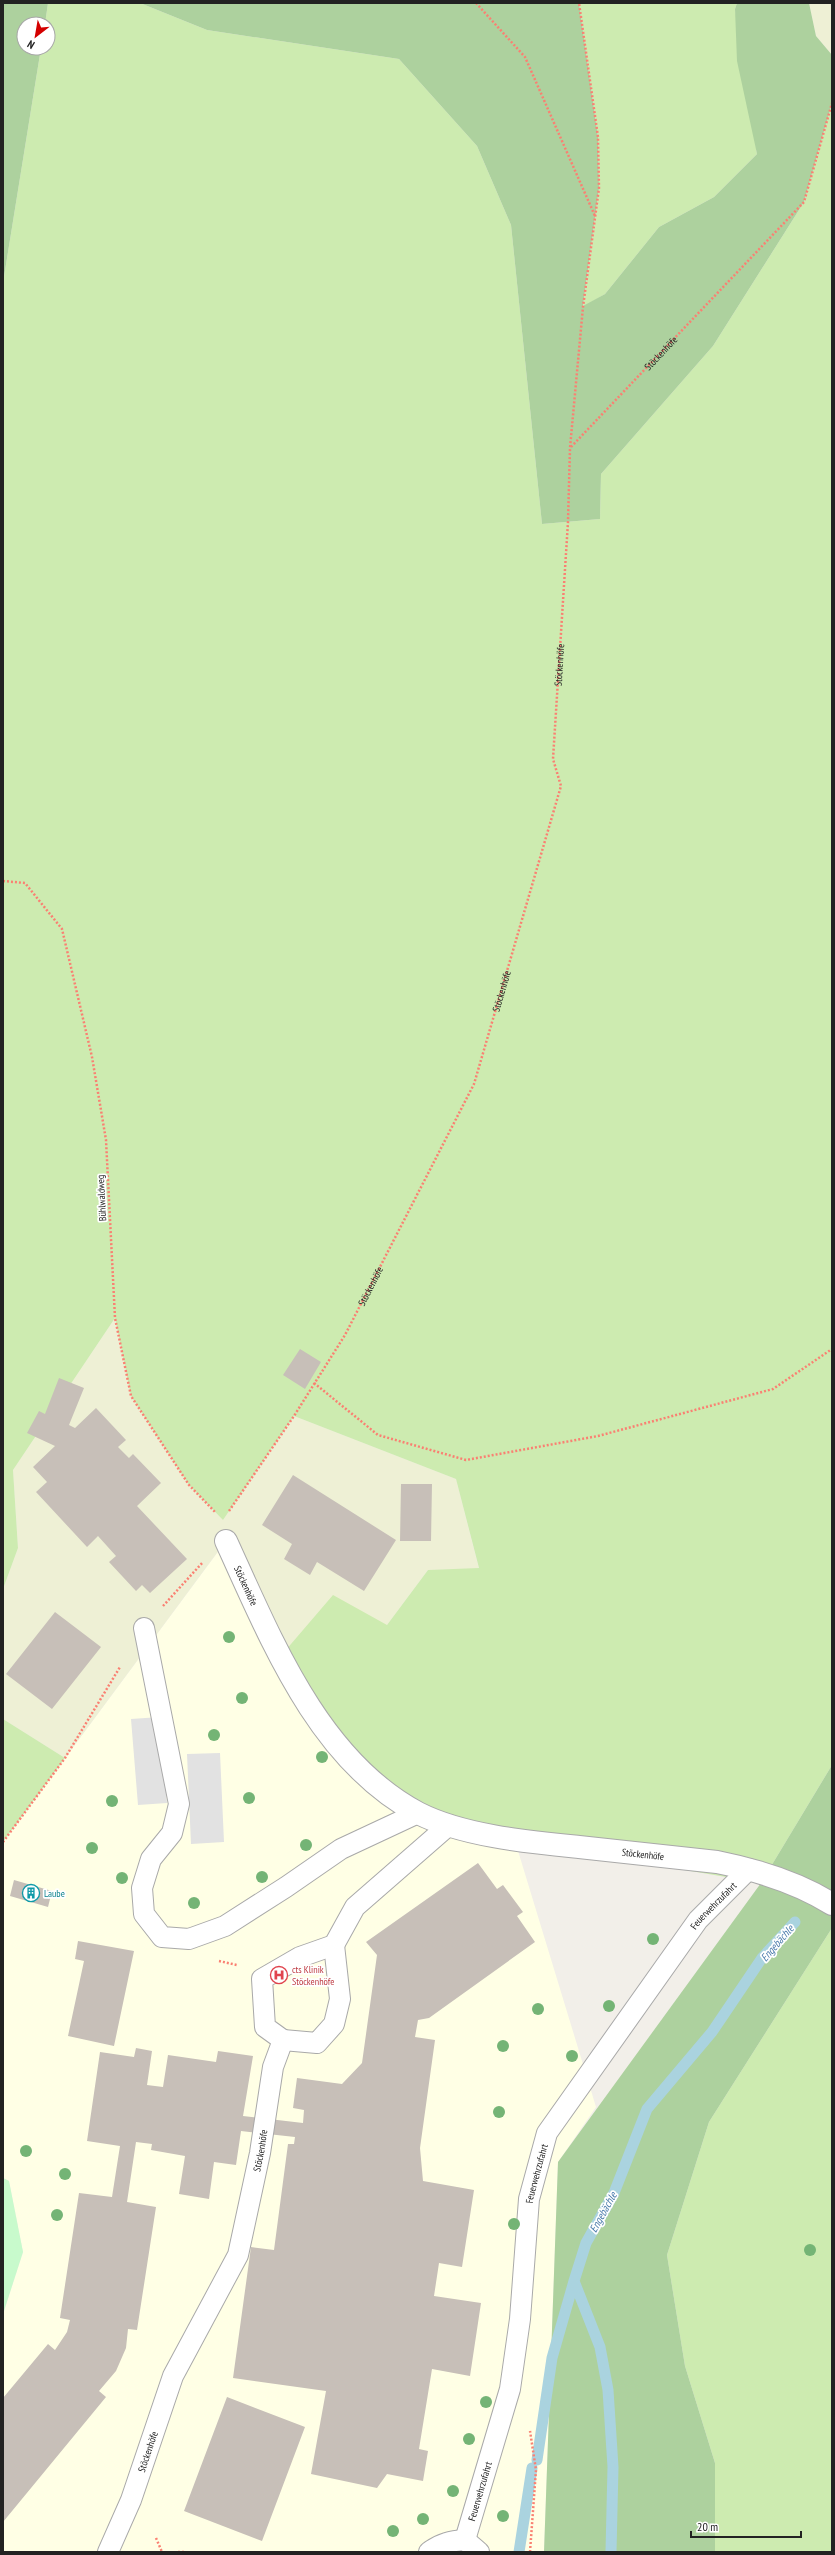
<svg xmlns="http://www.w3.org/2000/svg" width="835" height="2555" viewBox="0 0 835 2555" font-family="'PT Sans Narrow',sans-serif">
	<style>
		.education { fill: #ffffe5 }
		.farmland { fill: #eef0d5 }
		.grass { fill: #cdebb0 }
		.forest { fill: #add19e }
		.park { fill: #c8facc }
		.parking { fill: #e2e2e2 }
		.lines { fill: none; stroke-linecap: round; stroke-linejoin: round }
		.stream { stroke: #aad3df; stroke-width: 11 }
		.building { fill: #c7bfb8 }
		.service-casing { stroke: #a9a9a9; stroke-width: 22 }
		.minor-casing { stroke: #a9a9a9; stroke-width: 24 }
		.path { stroke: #fa8072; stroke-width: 2.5; stroke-dasharray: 2 2; stroke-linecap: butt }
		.service { stroke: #fff; stroke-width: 20 }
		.minor { stroke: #fff; stroke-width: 22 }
		.tree { fill: #74b475 }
		.labels { text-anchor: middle; stroke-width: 3.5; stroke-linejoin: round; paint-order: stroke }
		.street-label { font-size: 10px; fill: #222; stroke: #fff }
		.culture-label { font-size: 10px; fill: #0d838f; stroke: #fff; text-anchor: start }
		.health-label { font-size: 10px; fill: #be3a42; stroke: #fff; text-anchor: start }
		.water-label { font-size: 11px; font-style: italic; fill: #4a7aab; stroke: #fff }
	</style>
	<rect width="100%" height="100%" fill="#f2efe9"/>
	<path class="education" d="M226,1541L279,1658L515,1841L596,2107L558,2162L544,2552H3V2314L23,2252L9,2181L3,2178V1842Z"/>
	<path class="farmland" d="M809,3H832V55L816,36Z
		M115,1318L131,1396L223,1520L294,1416L456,1479L479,1569L428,1570L387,1625L279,1658L225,1542L65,1758L3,1719V1589L18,1548L13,1470Z"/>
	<path class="grass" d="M48,3H140L207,30L399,59L477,146L511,225L542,524L600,519L601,474L713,346L804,202L832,103V1765L761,1883L515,1841L449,1825L376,1785L279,1658L333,1595L387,1625L428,1570L479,1568L456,1479L294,1416L223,1520L189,1485L131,1396L115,1318L13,1470L18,1548L3,1589V283L41,48H48V24H45Z
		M579,3H737L735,9L757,154L714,197L659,227L605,294L583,307L599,188L598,137Z
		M3,1719L65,1758L3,1842Z
		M832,1928V2552H715V2463L685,2366L667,2255L709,2122Z"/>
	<path class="forest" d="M3,3H48L45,24H24V48H41L3,283Z
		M140,3H579L598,137L599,188L583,306L605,294L659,227L714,197L757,154L737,61L735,9L737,3H809L816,36L832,55V103L804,202L713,346L601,474L600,519L542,524L511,225L477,146L399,59L207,30Z
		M832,1765V1928L709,2122L667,2255L685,2366L715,2463V2552H544L558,2162L761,1883Z"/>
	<path class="park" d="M3,2178L9,2181L23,2252L3,2314Z"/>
	<path class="parking" d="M160,1717L167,1803L138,1805L131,1719Z
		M220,1753L224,1842L191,1844L187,1754Z"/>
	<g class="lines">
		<path class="stream" d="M537,2460L552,2358L574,2281
			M519,2552L532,2468
			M611,2552L613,2467L608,2390L600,2347L574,2281L586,2243L614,2193L647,2109L712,2032L762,1958L795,1922"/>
	</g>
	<path class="building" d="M300,1349L321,1362L305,1389L283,1375Z
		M59,1378L84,1388L69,1425L75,1428L96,1408L126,1440L118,1447L129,1458L133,1454L161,1483L137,1506L187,1559L150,1593L142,1585L136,1591L109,1562L116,1556L98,1536L87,1547L36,1492L47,1482L33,1467L55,1446L27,1433L39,1411L45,1414Z
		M293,1475L396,1540L364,1591L317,1562L310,1575L284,1559L292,1544L262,1525Z
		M401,1484H432L431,1541H400Z
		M55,1612L101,1647L52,1709L6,1674Z
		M478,1863L497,1889L503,1885L523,1912L517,1916L535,1942L429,2018L418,2020L415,2037L435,2040L420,2148L423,2181L474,2190L462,2267L439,2263L434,2296L481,2303L470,2376L432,2369L419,2449L428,2451L423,2481L387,2474L377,2488L311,2474L326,2391L233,2378L251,2247L274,2250L288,2144H294L295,2137L241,2131L236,2165L214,2162L209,2199L179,2194L185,2156L151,2150L152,2144L136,2142L127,2202L156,2207L137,2330L128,2329L126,2348L116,2371L99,2391L106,2397L3,2522V2398L48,2344L55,2350L67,2332L70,2320L60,2318L79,2193L112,2197L120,2146L87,2141L100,2052L134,2057L136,2048L152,2051L147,2085L163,2087L168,2055L216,2062L218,2051L253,2056L243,2116L303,2123L304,2110L293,2108L297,2078L342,2084L362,2063L377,1955L366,1942Z
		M14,1880L52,1891L48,1907L10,1896Z
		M78,1941L134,1951L114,2046L68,2036L84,1961L75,1959Z
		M227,2397L305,2427L262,2541L184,2511Z"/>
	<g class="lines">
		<g class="service-casing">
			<g id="service">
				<path d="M144,1628L179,1804L172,1833L151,1859L142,1888L144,1914L162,1937L189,1939L225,1926L286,1887L341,1849L418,1813"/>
				<path d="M283,2040L317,2043L334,2024L340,1999L334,1945"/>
				<path id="s3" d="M465,2540L510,2389L520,2319L529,2199L547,2133L698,1920L749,1869"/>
				<path id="s4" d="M108,2552L131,2500L173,2376L238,2255L260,2153L273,2067L283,2040L265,2027L262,1979L300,1957L334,1945L355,1907L449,1825"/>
				<path d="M429,2552C441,2543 451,2541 465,2540L479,2552"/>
			</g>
		</g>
		<g class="minor-casing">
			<g id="minor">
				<path id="s5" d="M226,1541C271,1639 318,1760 418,1813C463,1836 529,1842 579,1847C625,1852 671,1857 717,1862C757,1870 797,1882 832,1904"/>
			</g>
		</g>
		<g class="path">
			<path d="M476,3L525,57L595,216"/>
			<path id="s1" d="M571,447L804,202L832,103"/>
			<path d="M3,881L25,883L62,929L92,1057L106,1140L115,1318L131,1396L189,1485L216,1513"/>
			<path d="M314,1383L378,1435L466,1460L598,1436L773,1389L832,1349"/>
			<path id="s2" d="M229,1511L294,1416L345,1335L474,1084L561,786L553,759L568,522L570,448L583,307L599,188L598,137L579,3"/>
			<path d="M163,1606L203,1562"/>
			<path d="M3,1842L65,1758L120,1667"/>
			<path d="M219,1961L237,1965"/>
			<path d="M156,2538L162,2552"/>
			<path d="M178,2552H184"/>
			<path d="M530,2552L536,2470L530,2431"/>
		</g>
		<use href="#service" class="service"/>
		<use href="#minor" class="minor"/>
	</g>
	<g class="tree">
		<circle cx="229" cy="1637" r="6"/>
		<circle cx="242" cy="1698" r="6"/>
		<circle cx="214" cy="1735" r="6"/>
		<circle cx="322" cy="1757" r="6"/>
		<circle cx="249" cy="1798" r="6"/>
		<circle cx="112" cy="1801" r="6"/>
		<circle cx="306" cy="1845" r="6"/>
		<circle cx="92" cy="1848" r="6"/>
		<circle cx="262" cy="1877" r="6"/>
		<circle cx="122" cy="1878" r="6"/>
		<circle cx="194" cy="1903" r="6"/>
		<circle cx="653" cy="1939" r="6"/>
		<circle cx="609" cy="2006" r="6"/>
		<circle cx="538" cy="2009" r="6"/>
		<circle cx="503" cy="2046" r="6"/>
		<circle cx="572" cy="2056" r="6"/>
		<circle cx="499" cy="2112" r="6"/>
		<circle cx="26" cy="2151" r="6"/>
		<circle cx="65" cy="2174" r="6"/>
		<circle cx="57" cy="2215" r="6"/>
		<circle cx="514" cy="2224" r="6"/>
		<circle cx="810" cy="2250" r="6"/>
		<circle cx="486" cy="2402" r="6"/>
		<circle cx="469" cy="2439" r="6"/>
		<circle cx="453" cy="2491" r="6"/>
		<circle cx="503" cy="2516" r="6"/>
		<circle cx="423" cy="2519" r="6"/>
		<circle cx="393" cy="2531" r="6"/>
	</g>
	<defs>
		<g id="building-ring" transform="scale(0.9)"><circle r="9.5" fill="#fff" stroke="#0f9aa8" stroke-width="1.5"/><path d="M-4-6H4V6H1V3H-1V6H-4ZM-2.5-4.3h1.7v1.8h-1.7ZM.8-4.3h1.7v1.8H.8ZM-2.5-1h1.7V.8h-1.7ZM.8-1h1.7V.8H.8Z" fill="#0f9aa8"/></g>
		<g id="hospital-ring" transform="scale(0.9)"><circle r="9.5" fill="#fff" stroke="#e0444e" stroke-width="1.5"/><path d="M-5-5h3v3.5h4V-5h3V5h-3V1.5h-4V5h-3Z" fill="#e0444e"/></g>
	</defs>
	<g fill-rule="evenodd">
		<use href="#building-ring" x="31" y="1893"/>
		<use href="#hospital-ring" x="279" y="1975"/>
	</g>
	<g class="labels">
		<g class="street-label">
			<text dy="4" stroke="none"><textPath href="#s1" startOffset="130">Stöckenhöfe</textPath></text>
			<text dy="4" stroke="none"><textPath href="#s2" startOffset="926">Stöckenhöfe</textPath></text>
			<text dy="4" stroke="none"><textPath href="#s2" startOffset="590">Stöckenhöfe</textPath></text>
			<text transform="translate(101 1198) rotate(-93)" y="4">Bühlwaldweg</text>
			<text dy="4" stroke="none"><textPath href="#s2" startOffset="266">Stöckenhöfe</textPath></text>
			<text dy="4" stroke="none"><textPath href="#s5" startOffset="49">Stöckenhöfe</textPath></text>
			<text dy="4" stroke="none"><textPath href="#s5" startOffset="569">Stöckenhöfe</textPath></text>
			<text dy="4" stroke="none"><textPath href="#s3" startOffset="699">Feuerwehrzufahrt</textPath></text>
			<text dy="4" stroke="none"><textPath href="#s4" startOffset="432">Stöckenhöfe</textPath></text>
			<text dy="4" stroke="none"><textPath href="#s3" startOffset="375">Feuerwehrzufahrt</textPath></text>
			<text dy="4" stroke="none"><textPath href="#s4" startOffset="108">Stöckenhöfe</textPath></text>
			<text dy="4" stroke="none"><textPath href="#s3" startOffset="51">Feuerwehrzufahrt</textPath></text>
		</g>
		<g class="culture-label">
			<text x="44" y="1897">Laube</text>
		</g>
		<g class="health-label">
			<text x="292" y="1973">cts Klinik<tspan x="292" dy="12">Stöckenhöfe</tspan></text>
		</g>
		<g class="water-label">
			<text transform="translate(777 1943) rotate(-49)" y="4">Engebächle</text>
			<text transform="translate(603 2212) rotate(-61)" y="4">Engebächle</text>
		</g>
	</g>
	<rect width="835" height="2555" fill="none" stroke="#222222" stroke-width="8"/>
	<g transform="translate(36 36) rotate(211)"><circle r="19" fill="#ffffff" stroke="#a7a7a7"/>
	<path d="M0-3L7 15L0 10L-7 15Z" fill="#d40000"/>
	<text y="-6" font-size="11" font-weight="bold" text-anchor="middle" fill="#222222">N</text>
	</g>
	<path d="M691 2531v6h110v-6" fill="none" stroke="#222222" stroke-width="2"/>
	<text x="697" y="2531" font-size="12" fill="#222222" stroke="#ffffff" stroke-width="3" paint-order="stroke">20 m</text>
</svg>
